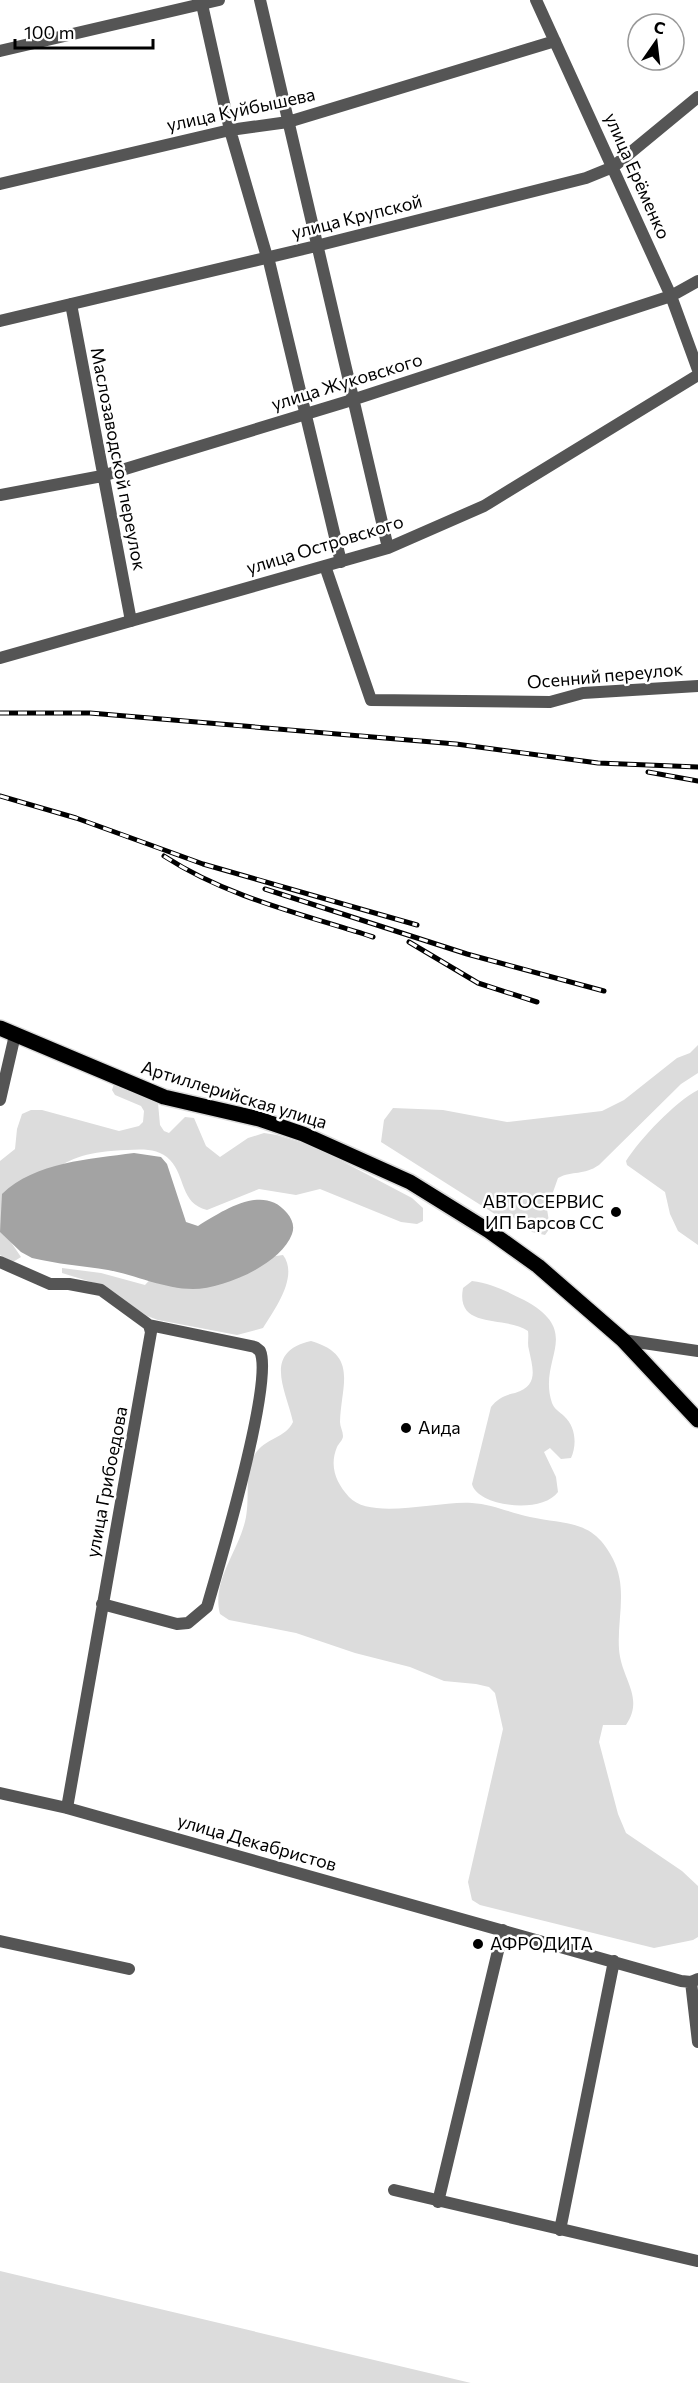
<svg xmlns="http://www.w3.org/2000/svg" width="698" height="2383" viewBox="0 0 698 2383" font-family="Commissioner,sans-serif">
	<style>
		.green { fill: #dcdcdc }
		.water { fill: #a3a3a3 }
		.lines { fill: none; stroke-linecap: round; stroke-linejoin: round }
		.major-casing { stroke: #dbdbdb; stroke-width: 18 }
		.minor { stroke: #555; stroke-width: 12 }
		.major { stroke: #000; stroke-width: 15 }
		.rail-casing { stroke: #000; stroke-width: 5 }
		.rail { stroke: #fff; stroke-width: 3; stroke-dasharray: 9; stroke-linecap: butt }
		.poi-dot { fill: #000; stroke: #fff; stroke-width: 2 }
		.labels { text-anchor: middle; stroke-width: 5; stroke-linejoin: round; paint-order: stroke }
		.street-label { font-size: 18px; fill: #000; stroke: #fff }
		.poi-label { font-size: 18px; fill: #000; stroke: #fff; text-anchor: start }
	</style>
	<rect width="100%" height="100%" fill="#fff"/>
	<path class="green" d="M698,1045V1073L681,1084L599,1165C583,1176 573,1170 558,1178L547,1209L550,1228L545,1235L532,1232L513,1217L498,1216L381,1142L384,1120L393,1108L443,1110L507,1122L602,1111L624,1100L677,1058L690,1053Z
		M120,1083L158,1103L160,1125L164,1131L169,1133L185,1117L194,1118L206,1146L220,1157L248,1138L264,1133L277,1135L315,1147L412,1198L423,1208V1221L417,1224L401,1222L320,1189L296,1195L259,1189L207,1210C180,1203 186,1177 170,1160C159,1148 142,1149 127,1150C53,1152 44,1178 4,1232L21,1257L13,1262L0,1255V1161L15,1149L17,1129L22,1114L31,1110H42L119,1131L139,1126L143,1122L144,1111L141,1106L115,1095L112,1090L114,1084Z
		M698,1090V1245L678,1231L670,1214L665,1192L627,1165L626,1161C640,1139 675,1102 698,1090Z
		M283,1255C299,1276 275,1309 263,1328L237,1335L158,1320L147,1316L101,1285L62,1273V1268L101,1273L145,1285L157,1272Z
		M472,1281C491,1283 508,1292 524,1300C585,1333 537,1358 552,1403C554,1409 560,1412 564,1416C576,1427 577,1445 571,1458L561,1459L550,1448L544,1452L556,1477L558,1492C541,1515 477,1506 472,1484L491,1407C497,1399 505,1395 515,1393C539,1386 533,1369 529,1350C527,1344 529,1338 528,1331C506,1315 455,1331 463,1288Z
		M311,1341C359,1355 341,1385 340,1422C340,1427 343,1431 343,1436C343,1440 339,1443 337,1447C329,1466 336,1483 349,1497C371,1521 440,1500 472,1503C491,1504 511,1513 530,1517C567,1525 593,1519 613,1559C628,1589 617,1618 619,1649C621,1679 645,1697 626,1725H603L599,1742L618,1814L626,1833L682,1871L698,1886V1937L693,1940L654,1948L480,1905L472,1900L468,1882L503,1729L495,1693L489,1687L476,1684L444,1681L410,1667L355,1653L296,1633L229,1620L220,1614C211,1580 240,1550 246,1517C250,1497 244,1471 255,1454C265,1438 286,1438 293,1422C286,1390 262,1352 311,1341Z
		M0,2271L471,2383H0Z"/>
	<path class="water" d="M134,1153L161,1157L167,1164L186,1222L198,1226C223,1211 263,1183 287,1213C292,1219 295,1226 292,1234C281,1264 224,1289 193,1289C165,1289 135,1275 108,1270C83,1266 57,1264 32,1258L21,1252L0,1232L2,1194C35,1162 90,1159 134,1153Z"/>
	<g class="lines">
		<g class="major-casing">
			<path id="major" d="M0,1028L164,1097L259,1119L303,1134L410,1182L489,1231L538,1266L623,1340L698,1420"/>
		</g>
		<path class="minor" d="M201,0L230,130L267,257
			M260,0L388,548
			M536,0L671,296L698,370
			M0,51L219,0
			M0,184L230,130L288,122L555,41
			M268,257L341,562
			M71,304L131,621
			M0,321L316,246L586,178L613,167L698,97
			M0,495L102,476L352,400L671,296L698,281
			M325,566L371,700L550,702L583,693L698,686
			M0,658L388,548L484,506L698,375
			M0,1100L15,1035
			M0,1262L50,1284H69L101,1290L149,1325L151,1332L67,1808
			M623,1340L698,1351
			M102,1604L177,1624L188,1623L207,1607C219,1566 274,1381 260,1351L255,1347L149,1325
			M0,1793L67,1808L681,1981L691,1982L698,1979
			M0,1941L129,1969
			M691,1982L698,2042
			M394,2190L697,2261
			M438,2202L503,1930
			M560,2230L614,1961"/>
		<use href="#major" class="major"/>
		<g class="rail-casing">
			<path id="rail" d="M0,713H90L456,744L598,763L698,767
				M648,772L698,781
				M0,796L76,818L203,864L417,925
				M164,856C227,897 302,914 373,937
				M265,889L467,954L604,991
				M409,942L478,983L537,1002"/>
		</g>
		<use href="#rail" class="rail"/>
	</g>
	<g class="poi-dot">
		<circle cx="616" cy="1212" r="6"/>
		<circle cx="406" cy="1428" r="6"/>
		<circle cx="478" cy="1944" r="6"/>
	</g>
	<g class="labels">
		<g class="street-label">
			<text transform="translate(241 110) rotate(-12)" y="6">улица Куйбышева</text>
			<text transform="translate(637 176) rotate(66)" y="6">улица Ерёменко</text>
			<text transform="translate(357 217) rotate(-14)" y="6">улица Крупской</text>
			<text transform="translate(347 382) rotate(-17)" y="6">улица Жуковского</text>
			<text transform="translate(118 459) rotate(79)" y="6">Маслозаводской переулок</text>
			<text transform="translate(325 545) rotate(-17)" y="6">улица Островского</text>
			<text transform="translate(605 676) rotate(-5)" y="6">Осенний переулок</text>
			<text transform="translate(234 1095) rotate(17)" y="6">Артиллерийская улица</text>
			<text transform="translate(107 1482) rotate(-79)" y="6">улица Грибоедова</text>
			<text transform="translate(257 1843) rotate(16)" y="6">улица Декабристов</text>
		</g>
		<g class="poi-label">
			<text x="604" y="1208" text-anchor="end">АВТОСЕРВИС<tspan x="604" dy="21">ИП Барсов СС</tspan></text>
			<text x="418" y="1434">Аида</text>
			<text x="490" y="1950">АФРОДИТА</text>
		</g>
	</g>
	<g transform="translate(656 42) rotate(14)"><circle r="28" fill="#ffffff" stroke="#999999" stroke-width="1.5"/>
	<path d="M0-4.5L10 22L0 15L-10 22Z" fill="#000000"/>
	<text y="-9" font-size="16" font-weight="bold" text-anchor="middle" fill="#000000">С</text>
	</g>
	<path d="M15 39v9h138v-9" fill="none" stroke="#000000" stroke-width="3"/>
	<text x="24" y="39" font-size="18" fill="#000000" stroke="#ffffff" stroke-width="4.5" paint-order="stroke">100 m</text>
</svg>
